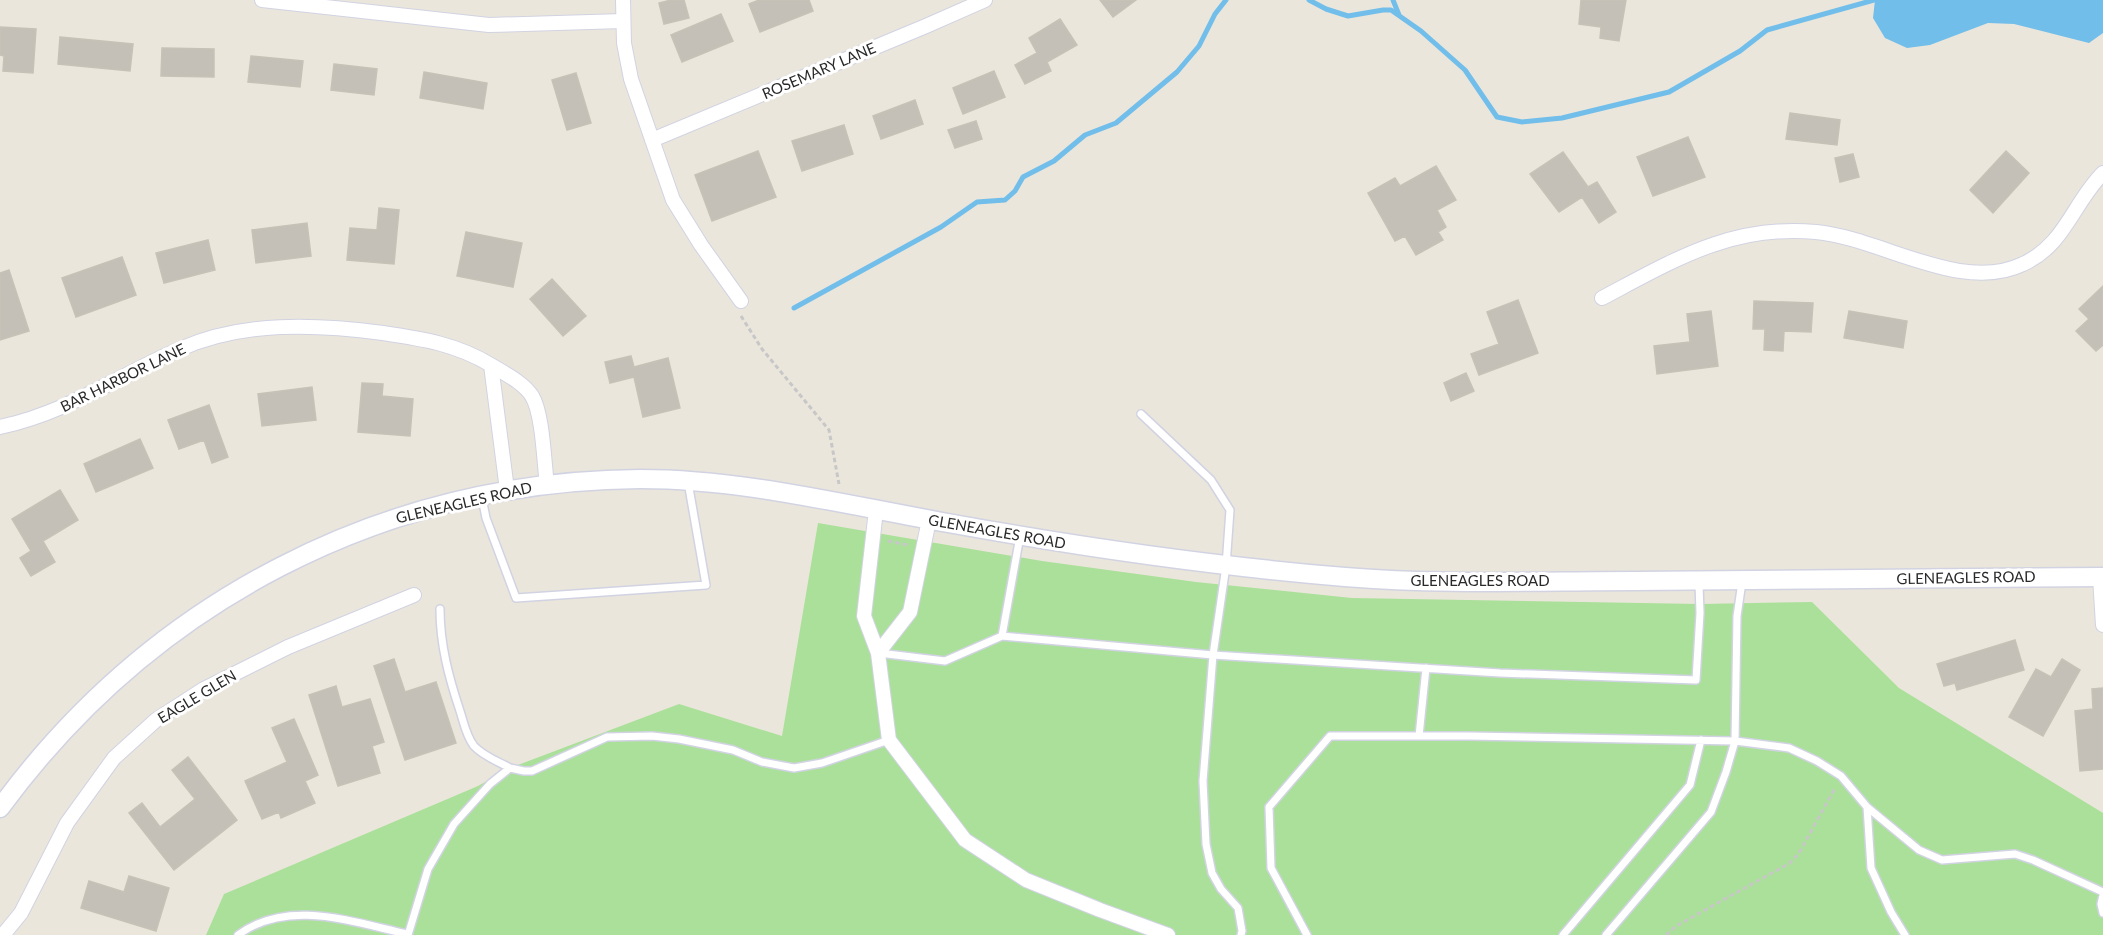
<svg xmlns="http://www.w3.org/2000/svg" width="2103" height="935" viewBox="0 0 2103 935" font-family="Lato,sans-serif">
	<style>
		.green { fill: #abe09a }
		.water { fill: #72beea }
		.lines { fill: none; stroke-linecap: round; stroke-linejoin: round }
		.stream { stroke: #72beea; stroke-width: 5 }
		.building { fill: #c4c0b7; stroke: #c6c2b6; stroke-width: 1.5 }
		.service-casing { stroke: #d1d3e2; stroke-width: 10 }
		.minor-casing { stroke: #d1d3e2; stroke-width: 16 }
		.tertiary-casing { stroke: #d1d3e2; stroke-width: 21 }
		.path { stroke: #c7c7c7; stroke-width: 3; stroke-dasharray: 4.5 3; stroke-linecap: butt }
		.service { stroke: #fff; stroke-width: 7 }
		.minor { stroke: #fff; stroke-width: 14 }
		.tertiary { stroke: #fff; stroke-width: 18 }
		.labels { text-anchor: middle; stroke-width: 6; stroke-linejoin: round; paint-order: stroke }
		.street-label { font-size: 15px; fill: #292929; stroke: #fff }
	</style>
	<rect width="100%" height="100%" fill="#ebe6dc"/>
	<path class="green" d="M818,523L1042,561L1196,582L1352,598L1700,604L1812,602L1899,688L2103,813V935H206L224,894L478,786L510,768L679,704L782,736Z"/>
	<path class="water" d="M1875,0H2103V33L2089,43L2014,24L1988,23L1930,45L1907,48L1885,38L1873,18Z"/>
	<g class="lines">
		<path class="stream" d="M1309,0L1326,9L1348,16L1383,10H1391L1421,31L1465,70L1497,117L1522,122L1562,118L1669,92L1740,51L1767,30L1874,0
			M1393,0L1399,15
			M794,308L941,227L977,202L1005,200L1015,191L1023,177L1054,161L1085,135L1116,123L1177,72L1199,46L1215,14L1226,0"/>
	</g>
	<path class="building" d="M671,0H684L689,18L664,24L659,3Z
		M759,0H809L813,11L760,32L749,4Z
		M1100,0H1136L1113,17Z
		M1581,0H1626L1619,41L1600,38L1601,27L1579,24Z
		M721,14L733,41L682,62L671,35Z
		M1060,19L1077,45L1047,62L1051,71L1025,84L1015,65L1037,53L1029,38Z
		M0,27L36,29L33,73L3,71L4,56L0,55Z
		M60,37L133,44L130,71L58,64Z
		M162,48L214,49V77L161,76Z
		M251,56L303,61L300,87L248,82Z
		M334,64L377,69L374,95L331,90Z
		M994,71L1005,97L963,114L953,88Z
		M424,72L487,83L483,109L420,98Z
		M576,73L591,123L567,130L552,80Z
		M915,100L923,124L881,139L873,116Z
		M1790,113L1840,120L1837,145L1786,139Z
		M976,121L982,139L955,148L948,130Z
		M844,125L853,154L802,171L792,141Z
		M1688,137L1705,177L1653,196L1637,157Z
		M758,151L776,197L712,221L695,175Z
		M2006,151L2029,173L1993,213L1970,190Z
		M1563,152L1588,187L1597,182L1616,212L1599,223L1582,197L1559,212L1530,174Z
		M1853,154L1859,177L1840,182L1835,158Z
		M1436,166L1456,200L1437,210L1446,227L1438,232L1443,240L1416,255L1405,236L1395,241L1368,193L1395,178L1400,186Z
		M379,208L399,210L394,264L347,260L350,228L377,230Z
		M307,223L311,256L256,263L252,230Z
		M466,232L522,243L513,287L457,276Z
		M208,240L215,270L164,283L156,253Z
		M122,257L136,295L76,317L62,278Z
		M9,270L29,331L0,340V273Z
		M552,279L586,316L563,336L530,299Z
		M2103,286V345L2096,351L2076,331L2089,319L2079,309Z
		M1518,300L1538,353L1479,375L1471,354L1499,344L1487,312Z
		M1754,301L1813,303L1811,332L1784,331L1783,351L1764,350L1765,329H1753Z
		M1711,311L1718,366L1657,374L1654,346L1690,342L1687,314Z
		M1849,311L1907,321L1903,348L1844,338Z
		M631,356L634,367L668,358L680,408L643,417L634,377L610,383L605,362Z
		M1466,373L1474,391L1451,401L1444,383Z
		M362,383L383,384L382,396L413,399L410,436L358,432Z
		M312,387L316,420L262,426L258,394Z
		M209,405L228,457L212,463L204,440L179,449L168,420Z
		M140,439L153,468L96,492L84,464Z
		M60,490L78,520L43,541L55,562L31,576L20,558L31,551L12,519Z
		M2015,640L2024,670L1957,690L1955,683L1944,686L1937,664Z
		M394,659L405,692L436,682L456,743L405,760L374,666Z
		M2062,659L2080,670L2043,736L2009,717L2036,669L2051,677Z
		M336,686L342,707L370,699L384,742L372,746L380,773L338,786L309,695Z
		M2103,688V769L2080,771L2075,711L2093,709L2092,689Z
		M294,719L318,775L305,781L315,803L281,818L279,812L262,819L245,781L287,762L272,728Z
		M188,757L237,820L174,870L129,813L142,803L160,827L195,799L172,770Z
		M129,876L169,888L156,931L81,908L89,881L124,892Z"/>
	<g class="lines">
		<g class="service-casing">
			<path id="service" d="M1141,414L1211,480L1230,510L1226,566L1213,655L1203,781L1206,844L1212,873L1221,889L1238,908L1242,931L1241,935
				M482,498L486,518L516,598L706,585L688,482
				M440,609C440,645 449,678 460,711C464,723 466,736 474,746C483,756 499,762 510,768
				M1002,636L1020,536
				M879,653L945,661L1002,636L1213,655L1500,673L1696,680L1700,613L1699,583
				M1419,736L1426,668
				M1867,807L1919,850L1942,860L2015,854L2033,860L2103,892
				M2103,895L2101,904L2103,913
				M238,935C288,898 352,922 407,934
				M408,935L428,869L454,824L490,784L510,768L524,771H532L607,737L652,736L679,739L733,750L762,762L794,768L822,763L889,740
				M1307,935L1271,868L1269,807L1330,736H1468L1735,741L1789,748L1817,761L1841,776L1867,807L1871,868L1891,912L1905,935
				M1563,935L1690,785L1701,740
				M1606,935L1711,812L1726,772L1735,741L1737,616L1742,582"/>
		</g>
		<g class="minor-casing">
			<path id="minor" d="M262,0L489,25L623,21
				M623,0L624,43L631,79L673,200L701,245L741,301
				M652,140L926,26L985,0
				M1602,298C1674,260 1732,224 1816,232C1881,238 1961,294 2023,264C2065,245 2073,203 2103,173
				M0,427C69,412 117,376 180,349C243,321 316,324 383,333C423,339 456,344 491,365
				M507,490L491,365C504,373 524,383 532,396C543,414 544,463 547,485
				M876,510L864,616L878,653L910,612L929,520
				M2100,577L2103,625
				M878,653L889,740L965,840L1026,880L1100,910L1168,935
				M3,935L21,913L67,823L114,758L156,720L204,689L288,647L414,595"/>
		</g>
		<g class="tertiary-casing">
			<path id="tertiary" d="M0,808C152,601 383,481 640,479C743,479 846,505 948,523C1080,547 1212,566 1345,577C1441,585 1539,581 1635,581C1791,580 1947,579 2103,577"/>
		</g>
		<path class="path" d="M741,316L762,349L829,430L839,484
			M888,541L908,545
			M1666,935L1676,926L1790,863L1799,853L1835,788"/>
		<use href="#service" class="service"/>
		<use href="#minor" class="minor"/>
		<use href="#tertiary" class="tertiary"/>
	</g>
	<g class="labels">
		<g class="street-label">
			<text transform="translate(819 71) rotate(-23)" y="5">ROSEMARY LANE</text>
			<text transform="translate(123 378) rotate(-26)" y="5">BAR HARBOR LANE</text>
			<text transform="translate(464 503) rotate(-13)" y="5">GLENEAGLES ROAD</text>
			<text transform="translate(997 532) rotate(10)" y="5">GLENEAGLES ROAD</text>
			<text transform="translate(1966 578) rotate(-1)" y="5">GLENEAGLES ROAD</text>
			<text x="1480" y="586">GLENEAGLES ROAD</text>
			<text transform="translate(197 697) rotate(-31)" y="5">EAGLE GLEN</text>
		</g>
	</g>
</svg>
